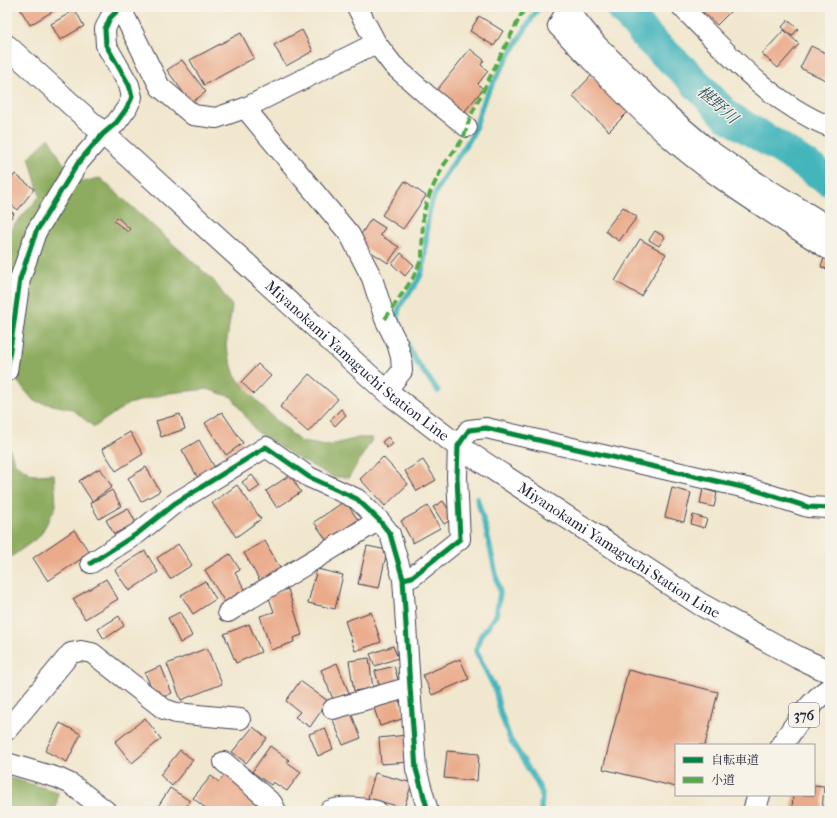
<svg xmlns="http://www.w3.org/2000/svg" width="837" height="818" viewBox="0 0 837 818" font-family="'IM FELL French Canon','Noto Serif JP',serif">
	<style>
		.forest { fill: #8dac5f; stroke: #58674d }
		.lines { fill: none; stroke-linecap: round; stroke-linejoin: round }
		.stream { stroke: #45b5bc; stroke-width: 5.5 }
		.river { stroke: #45b5bc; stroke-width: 32 }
		.building { fill: #eaab8b }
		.minor-casing { stroke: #414051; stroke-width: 22 }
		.major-casing { stroke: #414051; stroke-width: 24 }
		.highway-casing { stroke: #414051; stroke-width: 24 }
		.minor { stroke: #fff; stroke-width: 20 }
		.major { stroke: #fff; stroke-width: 22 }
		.highway { stroke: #fff; stroke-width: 22 }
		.quiet { stroke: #53aa46; stroke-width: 4; stroke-dasharray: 8 4; stroke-linecap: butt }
		.cycleway-casing { stroke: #f7f3e8; stroke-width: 8 }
		.cycleway { stroke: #00873e; stroke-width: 5 }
		.labels { text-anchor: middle; stroke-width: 3; stroke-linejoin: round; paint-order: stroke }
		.shield { fill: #f7f3e8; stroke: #62616f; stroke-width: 1 }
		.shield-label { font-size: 14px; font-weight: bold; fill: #22223b }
		.street-label { font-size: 15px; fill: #22223b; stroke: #f7f3e8 }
		.water-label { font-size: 16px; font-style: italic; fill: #2e5568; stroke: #f7f3e8 }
	</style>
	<rect width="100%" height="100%" fill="#f7f3e8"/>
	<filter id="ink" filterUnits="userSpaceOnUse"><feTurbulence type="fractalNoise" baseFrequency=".025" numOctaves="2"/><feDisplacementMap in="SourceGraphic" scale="8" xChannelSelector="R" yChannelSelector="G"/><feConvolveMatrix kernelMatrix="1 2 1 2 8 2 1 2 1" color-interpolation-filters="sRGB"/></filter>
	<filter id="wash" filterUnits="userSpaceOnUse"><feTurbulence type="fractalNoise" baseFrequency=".012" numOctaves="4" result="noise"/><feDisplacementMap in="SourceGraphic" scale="16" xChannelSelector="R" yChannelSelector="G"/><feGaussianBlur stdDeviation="0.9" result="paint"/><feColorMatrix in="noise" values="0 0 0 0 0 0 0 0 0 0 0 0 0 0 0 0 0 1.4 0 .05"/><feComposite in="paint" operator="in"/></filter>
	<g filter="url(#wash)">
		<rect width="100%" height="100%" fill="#f1e7ce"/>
		<path class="forest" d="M49,138L61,160L83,182L100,178L213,280L232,306L226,346L235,376L267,412L301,442L327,446L358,438H373L349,477H333L296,457L256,431L232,397L207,389L169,393L128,404L94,427L72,409L34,401L18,382L7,373V231H9L40,196L29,157Z
			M7,441L15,464L33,475L54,474L56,506L40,536L11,557L7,558Z
			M7,777L58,792L56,811H7Z"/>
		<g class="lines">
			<path class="stream" d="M400,330C390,302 413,296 421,274C428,253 424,230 430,208C437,180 458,160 472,135C478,124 479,110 485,98C501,67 520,37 539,7
				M406,341L415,360L438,391
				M477,498L486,529L500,593L496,615L480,637L476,651L495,689L500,711L510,739L536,781L542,793L541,811"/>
			<path class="river" d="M621,7L649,39L686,73L727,116L777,146L830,181"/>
		</g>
		<g id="blocks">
			<path class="building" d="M19,7H60L30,25Z
				M698,7H727L731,11L717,25Z
				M75,10L84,26L60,40L51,24Z
				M479,16L503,31L494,46L470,31Z
				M788,20L798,29L792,36L782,27Z
				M302,30L313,51L286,66L274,45Z
				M784,30L799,44L778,68L762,54Z
				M241,33L254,58L204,85L190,60Z
				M811,46L830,55V82L800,68Z
				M470,49L484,60L481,65L488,71L478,84L483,89L460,117L433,95Z
				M182,60L206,92L191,103L167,70Z
				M592,75L629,111L609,131L572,96Z
				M15,174L34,189L18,210L7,202V185Z
				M405,181L426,196L403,229L382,215Z
				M623,207L637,217L619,241L605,231Z
				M7,208L14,214L7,223Z
				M117,217L130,229L128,232L114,221Z
				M371,219L385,228L380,235L399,247L388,263L356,242Z
				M655,231L665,237L659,246L649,240Z
				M640,239L666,254L641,296L615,281Z
				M401,253L414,265L405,276L392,264Z
				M824,258L830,259V270L821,267Z
				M258,364L271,376L254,394L241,382Z
				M309,374L338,399L308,432L280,407Z
				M341,409L346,415L335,426L330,420Z
				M222,412L243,443L226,455L205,423Z
				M180,414L185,429L161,437L156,421Z
				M130,432L143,454L116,471L102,449Z
				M388,437L393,444L387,448L382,442Z
				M199,440L215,468L198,478L182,450Z
				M383,457L408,484L385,506L360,479Z
				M423,460L436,480L417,491L405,471Z
				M146,467L160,491L141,502L128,478Z
				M100,468L112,487L92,501L79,481Z
				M252,475L260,486L250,493L242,482Z
				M290,475L301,492L277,508L266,491Z
				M237,485L261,519L236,537L212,503Z
				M672,488L691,493L684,522L665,517Z
				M703,489L717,493L714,507L700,504Z
				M112,490L121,506L99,519L90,503Z
				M345,501L358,520L327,541L314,522Z
				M443,501L454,518L444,524L433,507Z
				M428,506L440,528L413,543L401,521Z
				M128,508L136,523L114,534L106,520Z
				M693,515L707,519L704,528L691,524Z
				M74,530L90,553L48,581L33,558Z
				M265,541L281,570L260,581L244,553Z
				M178,544L192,565L170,579L157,558Z
				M367,546L387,550L379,588L358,584Z
				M145,551L158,572L129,591L115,570Z
				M230,554L240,570L235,573L246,591L226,604L205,570Z
				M317,569L343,575L335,609L308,603Z
				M106,579L118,599L85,619L73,599Z
				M205,581L216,599L193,614L181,595Z
				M288,589L302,635L293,638L294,642L271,650L260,616L274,612L268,595Z
				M180,612L192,636L180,643L168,618Z
				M371,612L381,642L355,651L345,621Z
				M119,616L124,626L104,639L98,629Z
				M249,624L261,652L236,663L224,634Z
				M393,646L398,658L375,666L370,654Z
				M207,648L222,684L181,700L167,664Z
				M369,658L373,688L354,691L349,661Z
				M460,659L469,679L432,695L423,675Z
				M337,663L349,693L333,699L321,670Z
				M161,666L172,693L157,700L145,673Z
				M394,666L399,683L380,688L375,671Z
				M628,670L718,692L705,745H676V787L603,769Z
				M300,681L328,701L310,727L295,717L300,712L286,701Z
				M398,696L405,718L380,726L373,705Z
				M351,713L361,738L343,745L333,720Z
				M145,718L161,739L132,763L115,742Z
				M60,723L81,734L67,762L45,751Z
				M253,727L267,738L246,763L232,752Z
				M325,728L333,749L318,756L309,734Z
				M407,735L409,762L381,764L379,738Z
				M270,746L289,760L287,762L301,772L287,791L273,782L271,785L252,772Z
				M180,750L193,760L172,786L160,775Z
				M447,751L479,754L477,781L444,778Z
				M228,771L253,792L249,797L257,804L252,811H209L193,798L211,776L219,782Z
				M375,773L412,783L404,808L368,798Z
				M814,785L824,786L822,811L792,810L793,795H814Z
				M170,788L190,801L183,811H155Z"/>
		</g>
	</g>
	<g filter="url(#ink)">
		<use href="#blocks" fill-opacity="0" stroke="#414051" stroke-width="1"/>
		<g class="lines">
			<g class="minor-casing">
				<path id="minor" d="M120,7L160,87L193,115L216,118L245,108L376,43
					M357,7L376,43L393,65L427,95L467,127
					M566,7L597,45L668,115L708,149L750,178L830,227
					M682,7C726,52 770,103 830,127
					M567,9L558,26C593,62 628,100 665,134C715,179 772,213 828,249L830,246
					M245,108L350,235L372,278L385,319L397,343L401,357L402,371L386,391
					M7,371L20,279L36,232L78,163L103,134L116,123L127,108L132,97L129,85L106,45L105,29L110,18L120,8
					M91,563L138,533L174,504L266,447L309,477L357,499L379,520L390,534L403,579L410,687L416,769L428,811
					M403,579L412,577L460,539L457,477L458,446L469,430L486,428L755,490L808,507L830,508
					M228,612L379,520
					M333,709L410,687
					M7,730L71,653L81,651L92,653L164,709L176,713L240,719
					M224,762L272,803L276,811
					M7,763L58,778L71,784L106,811
					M329,811C343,805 363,808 377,811"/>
			</g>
			<g class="major-casing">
				<g id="major">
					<path id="s1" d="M7,46L386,391L458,446L700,604L797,657L830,672"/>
				</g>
			</g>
			<g class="highway-casing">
				<path id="highway" d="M782,745C793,728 812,699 830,689
					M754,811L759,795"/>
			</g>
			<use href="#minor" class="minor"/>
			<use href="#major" class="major"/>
			<use href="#highway" class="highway"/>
			<path class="quiet" d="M385,319L413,278L422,258L423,214L430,193L443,166L463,139L471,115L525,7"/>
			<g class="cycleway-casing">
				<path id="cycleway" d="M7,371L20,279L36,232L78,163L103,134L116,123L127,108L132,97L129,85L106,45L105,29L110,18L120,8
					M91,563L138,533L174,504L266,447L309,477L357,499L379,520L390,534L403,579L410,687L416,769L428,811
					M403,579L412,577L460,539L457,477L458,446L469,430L486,428L755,490L808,507L830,508"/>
			</g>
			<use href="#cycleway" class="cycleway"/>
		</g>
	</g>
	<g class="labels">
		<rect class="shield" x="789" y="703" width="30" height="24" rx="3"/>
		<g class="shield-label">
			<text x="804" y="720">376</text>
		</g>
		<g class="street-label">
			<text dy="5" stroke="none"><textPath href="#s1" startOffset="471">Miyanokami Yamaguchi Station Line</textPath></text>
			<text dy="5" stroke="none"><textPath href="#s1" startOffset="795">Miyanokami Yamaguchi Station Line</textPath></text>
		</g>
		<g class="water-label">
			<text transform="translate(718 104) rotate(42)" y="6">椹野川</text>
		</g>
	</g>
	<rect width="837" height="818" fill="none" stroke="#f7f3e8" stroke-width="24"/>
	<rect x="675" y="744" width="140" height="52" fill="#f7f3e8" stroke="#a29fa3"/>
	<rect x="683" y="757" width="20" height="6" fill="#00873e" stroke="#a29fa3"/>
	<text x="711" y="764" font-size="12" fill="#22223b">自転車道</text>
	<rect x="683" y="777" width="20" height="6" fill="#53aa46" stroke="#a29fa3"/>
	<text x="711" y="784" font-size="12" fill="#22223b">小道</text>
</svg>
